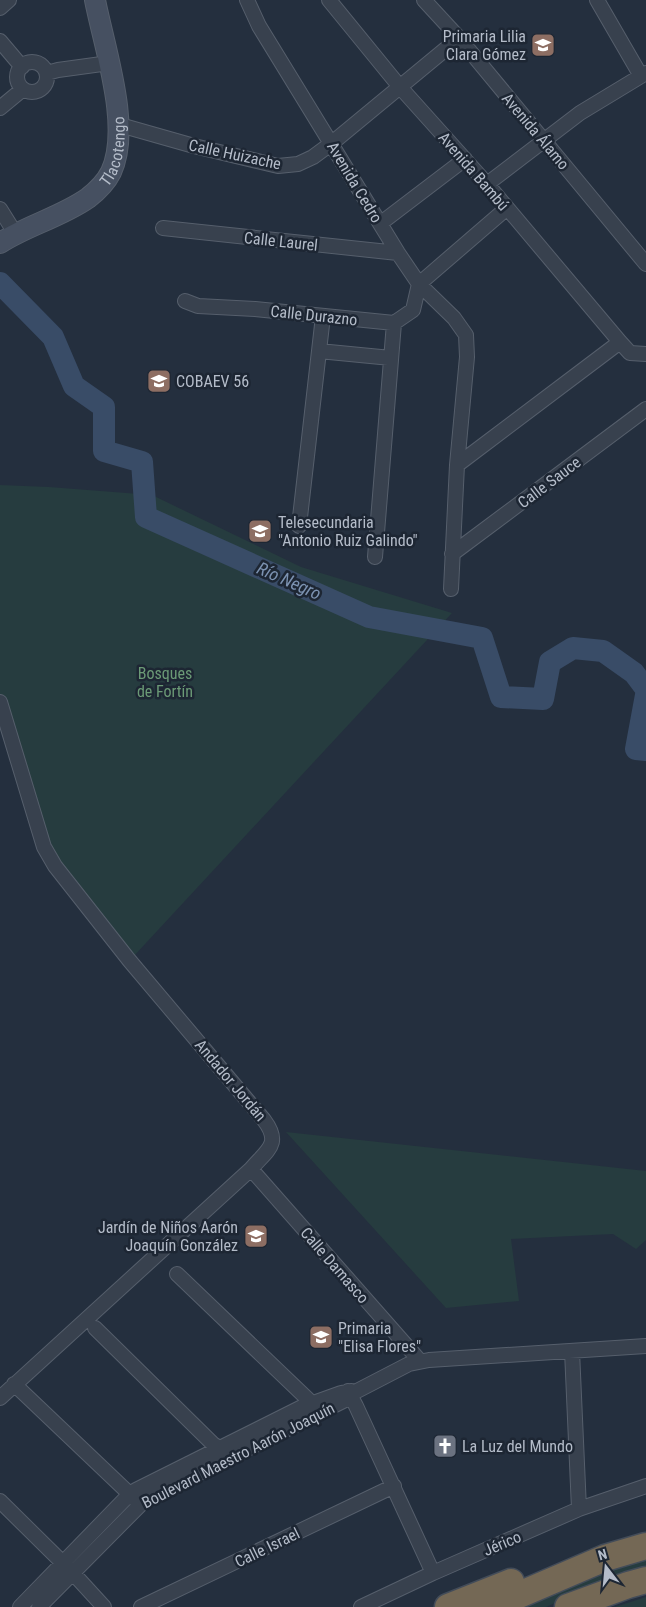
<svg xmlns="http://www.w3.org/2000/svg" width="646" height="1607" viewBox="0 0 646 1607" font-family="'Roboto Condensed',sans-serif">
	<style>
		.green { fill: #263c3f }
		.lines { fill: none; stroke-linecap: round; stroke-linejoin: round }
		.river { stroke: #394c67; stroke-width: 22 }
		.street-casing { stroke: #565f6c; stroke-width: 16 }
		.secondary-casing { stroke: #565f6c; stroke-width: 22 }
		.highway-casing { stroke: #434c59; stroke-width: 29 }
		.street { stroke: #38414e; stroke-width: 14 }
		.secondary { stroke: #465061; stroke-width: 20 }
		.highway { stroke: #746855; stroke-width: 26 }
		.labels { text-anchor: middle; stroke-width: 5; stroke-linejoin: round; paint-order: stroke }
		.poi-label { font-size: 16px; fill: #b4bcc9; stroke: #1d2633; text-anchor: start }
		.street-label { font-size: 16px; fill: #b4bcc9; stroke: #1d2633 }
		.park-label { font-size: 16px; fill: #6b9a76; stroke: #1d2633 }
		.water-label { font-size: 18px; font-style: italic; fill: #7c92b1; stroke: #1d2633 }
	</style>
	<rect width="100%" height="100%" fill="#242f3e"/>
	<path class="green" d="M0,485L49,487L152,495L301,567L452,613L133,957L44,847L0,702Z
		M286,1132L646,1171V1240L636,1249L613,1234L511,1239L519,1301L446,1308Z
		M646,1556V1571L573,1595L546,1607H512Z
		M646,1597V1607H615Z"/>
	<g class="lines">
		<path class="river" d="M0,283L53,337L74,386L104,407V451L142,462L146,517L369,617L482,638L501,697L543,699L550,662L573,648L603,651L634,673L646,689
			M646,695L636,749L646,750"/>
		<g class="street-casing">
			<path id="street" d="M247,0L259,26L398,253L419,284L454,318L466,335L467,357L457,465L451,589
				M329,0L400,87L487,184L620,342L630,353L646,354
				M424,0L459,38L646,264
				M597,0L641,76
				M0,8L9,0
				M0,41L22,67
				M17 77a15 15 0 1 1 30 0a15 15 0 1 1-30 0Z
				M47,73L58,70L109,63
				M0,108L23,89
				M120,125L194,146L278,166L298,164L313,157L332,143L459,38
				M487,184L580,113L646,73
				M0,209L15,233
				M381,223L465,159
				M163,228L398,253
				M185,301L198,306L255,309L394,323L413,310L419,284L507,208
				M319,351L391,358
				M457,465L620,342
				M299,526L323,316
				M452,554L646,409
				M375,557L394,323
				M0,702L44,847L55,866L129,960L264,1120C282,1144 267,1150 251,1169L0,1398
				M251,1169L420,1361
				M177,1274L317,1408
				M95,1328L213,1444L225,1452
				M572,1351L579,1509
				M14,1384L136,1500
				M348,1391L356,1406L433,1573
				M0,1501L72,1572L104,1607
				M20,1607L124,1500L136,1490L302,1407L341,1393L351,1391
				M39,1607L145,1500L351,1397L355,1392L409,1364L429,1360L646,1346
				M141,1607L394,1486
				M361,1607L433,1573L579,1509L646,1486"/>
		</g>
		<g class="secondary-casing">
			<g id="secondary">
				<path id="s1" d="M0,243C28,225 61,217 88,198C97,191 106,182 111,172C132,127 104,47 95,0"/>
			</g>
		</g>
		<g class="highway-casing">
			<path id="highway" d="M448,1607L511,1582
				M491,1607L605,1558L646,1546
				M568,1607L628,1585L646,1580"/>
		</g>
		<use href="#street" class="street"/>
		<use href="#secondary" class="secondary"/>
		<use href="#highway" class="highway"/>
	</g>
	<defs>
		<g id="school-square" transform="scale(1.25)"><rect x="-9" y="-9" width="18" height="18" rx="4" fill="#8d6e63" stroke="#1d2633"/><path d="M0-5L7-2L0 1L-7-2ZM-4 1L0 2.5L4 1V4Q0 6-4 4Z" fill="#fff"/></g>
		<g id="church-square" transform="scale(1.25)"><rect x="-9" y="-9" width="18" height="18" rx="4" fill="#6b7280" stroke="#1d2633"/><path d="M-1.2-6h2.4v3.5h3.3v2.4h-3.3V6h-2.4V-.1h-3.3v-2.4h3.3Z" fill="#fff"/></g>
	</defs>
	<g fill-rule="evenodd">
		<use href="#school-square" x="543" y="45"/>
		<use href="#school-square" x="159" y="381"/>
		<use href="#school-square" x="260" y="531"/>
		<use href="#school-square" x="256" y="1236"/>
		<use href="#school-square" x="321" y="1337"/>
		<use href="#church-square" x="445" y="1446"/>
	</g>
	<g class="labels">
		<g class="poi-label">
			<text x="526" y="42" text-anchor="end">Primaria Lilia<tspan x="526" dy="18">Clara Gómez</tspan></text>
			<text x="176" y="387">COBAEV 56</text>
			<text x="278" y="528">Telesecundaria<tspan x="278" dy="18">"Antonio Ruiz Galindo"</tspan></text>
			<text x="238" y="1233" text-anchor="end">Jardín de Niños Aarón<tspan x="238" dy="18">Joaquín González</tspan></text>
			<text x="338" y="1334">Primaria<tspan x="338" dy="18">"Elisa Flores"</tspan></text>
			<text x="462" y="1452">La Luz del Mundo</text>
		</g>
		<g class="street-label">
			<text transform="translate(536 131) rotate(50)" y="6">Avenida Álamo</text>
			<text dy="6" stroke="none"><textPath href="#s1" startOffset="155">Tlacotengo</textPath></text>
			<text transform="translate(235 154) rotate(12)" y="6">Calle Huizache</text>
			<text transform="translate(474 171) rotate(49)" y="6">Avenida Bambú</text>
			<text transform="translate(355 182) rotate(59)" y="6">Avenida Cedro</text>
			<text transform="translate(281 241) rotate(6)" y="6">Calle Laurel</text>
			<text transform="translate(314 315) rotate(6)" y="6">Calle Durazno</text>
			<text transform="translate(549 482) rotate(-37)" y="6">Calle Sauce</text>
			<text transform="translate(231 1080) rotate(50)" y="6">Andador Jordán</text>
			<text transform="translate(335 1265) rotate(49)" y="6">Calle Damasco</text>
			<text transform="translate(238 1455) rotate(-27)" y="6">Boulevard Maestro Aarón Joaquín</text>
			<text transform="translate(502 1543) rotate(-23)" y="6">Jérico</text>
			<text transform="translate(267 1547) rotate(-26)" y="6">Calle Israel</text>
		</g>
		<g class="park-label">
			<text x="165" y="679">Bosques<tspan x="165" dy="18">de Fortín</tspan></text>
		</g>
		<g class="water-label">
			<text transform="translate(289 581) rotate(24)" y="6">Río Negro</text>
		</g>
	</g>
	<g transform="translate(606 1567) rotate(344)" stroke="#1d2633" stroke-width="4" paint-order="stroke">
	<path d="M0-4L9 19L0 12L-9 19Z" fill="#b4bcc9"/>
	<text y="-8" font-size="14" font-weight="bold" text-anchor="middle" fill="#b4bcc9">N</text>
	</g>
</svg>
